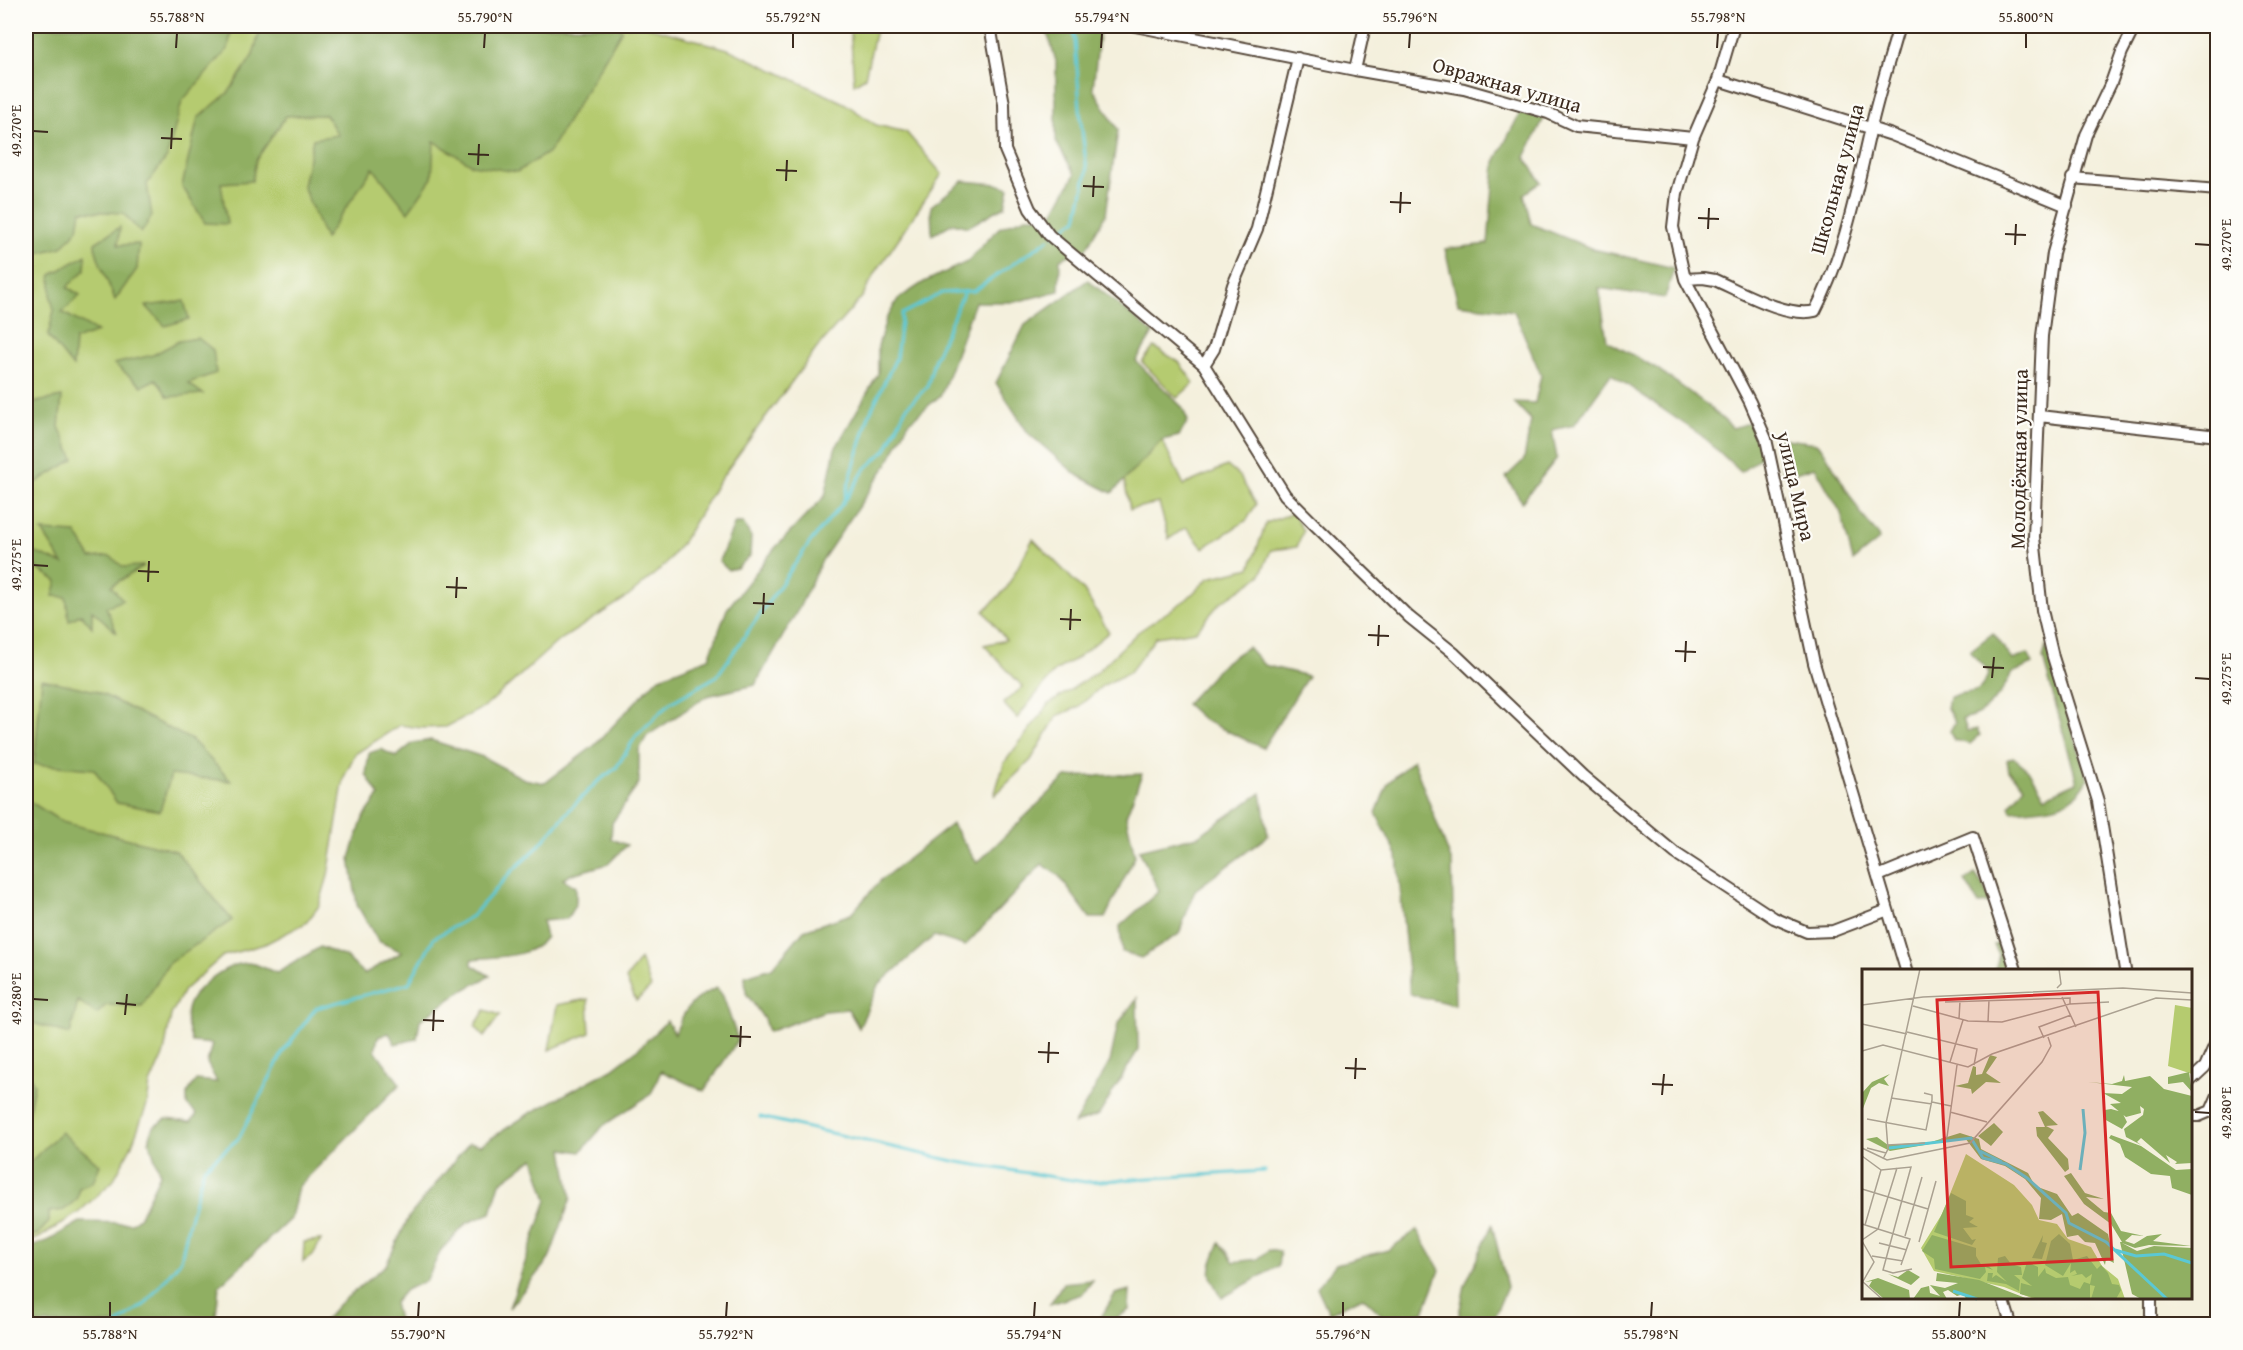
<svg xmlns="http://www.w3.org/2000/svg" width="2243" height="1350" viewBox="0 0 2243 1350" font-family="'Gentium Book Plus',serif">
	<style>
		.green { fill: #b5cb6f; stroke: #787a46; stroke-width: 1.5 }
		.forest { fill: #90af62; stroke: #666c40; stroke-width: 1.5 }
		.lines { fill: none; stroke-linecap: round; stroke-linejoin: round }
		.stream { stroke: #5bc8d4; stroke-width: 3 }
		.street-casing { stroke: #57483b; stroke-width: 14 }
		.street { stroke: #fff; stroke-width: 10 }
		.ticks { fill: none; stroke: #3b2a1e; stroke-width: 2 }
		.labels { text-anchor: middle; stroke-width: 4.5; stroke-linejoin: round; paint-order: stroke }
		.street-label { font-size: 21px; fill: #3b2a1e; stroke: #fdfcf7 }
		.inset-river { fill: none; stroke: #5bc8d4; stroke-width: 3 }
		.inset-road { fill: none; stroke: #aaa191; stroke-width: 1.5 }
		.view { fill: #d62828; fill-opacity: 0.15; stroke: #d62828; stroke-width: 3 }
		.inset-edge { fill: none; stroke: #3b2a1e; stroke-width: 3 }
		.neatline { fill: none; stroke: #3b2a1e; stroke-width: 2 }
		.ticks-label { font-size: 15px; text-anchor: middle; fill: #3b2a1e }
	</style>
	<rect width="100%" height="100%" fill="#fdfcf7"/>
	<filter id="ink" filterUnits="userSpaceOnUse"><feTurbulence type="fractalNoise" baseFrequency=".0167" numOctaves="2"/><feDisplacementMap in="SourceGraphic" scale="12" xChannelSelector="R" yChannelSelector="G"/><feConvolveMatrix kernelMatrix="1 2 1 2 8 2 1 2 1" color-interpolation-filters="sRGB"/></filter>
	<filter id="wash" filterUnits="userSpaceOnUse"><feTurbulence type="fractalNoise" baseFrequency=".008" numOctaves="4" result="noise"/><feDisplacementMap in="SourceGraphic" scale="24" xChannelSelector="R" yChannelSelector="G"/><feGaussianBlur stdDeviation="1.35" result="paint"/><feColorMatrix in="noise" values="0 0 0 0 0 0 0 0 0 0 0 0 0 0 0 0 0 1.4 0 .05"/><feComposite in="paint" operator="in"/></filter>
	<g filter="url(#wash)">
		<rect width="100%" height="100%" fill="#f4f0dd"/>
		<path class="green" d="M26,26H645L728,49L844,103L876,125L906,132L942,174L876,272L862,297L817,348L764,419L717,484L684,540L665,565L629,596L557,642L486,706L446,727L421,728L400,725L355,754L344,777L328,876L319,906L306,923L265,944L223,956L184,990L171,1015L164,1053L150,1084L147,1105L131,1147L113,1181L78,1213L39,1238L26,1242Z
			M850,26H877L865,77L854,84Z
			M1154,347L1179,362L1194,383L1177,398L1142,362Z
			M1162,440L1184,485L1227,466L1240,477L1256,504L1247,520L1203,548L1186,527L1169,539L1159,503L1130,509L1124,480Z
			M1293,513L1303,531L1297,547L1271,550L1260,576L1220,603L1196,631L1156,637L1130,672L1102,686L1078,707L1057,716L1031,760L994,796L1004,763L1049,704L1096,673L1138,632L1187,599L1209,578L1250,568L1266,523Z
			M1033,539L1084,591L1109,632L1077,658L1055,671L1017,718L1003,703L1023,687L984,645L1006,640L984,611L1006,589Z
			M640,959L651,987L636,1001L626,979Z
			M588,999L590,1033L549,1050L557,1005Z
			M485,1010L500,1015L484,1037L475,1026Z
			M321,1240L313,1255L303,1262L304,1242Z"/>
		<path class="forest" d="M26,26H232L228,49L182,101L167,157L147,184L152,216L141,233L123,213L81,211L78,229L62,247L26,256Z
			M261,26H617L622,30L549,152L517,172L472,165L434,141L432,178L408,212L373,168L325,239L303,186L313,139L338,135L326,115L286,116L256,160L252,181L221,183L227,224L205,223L182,186L198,118L229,92L253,55Z
			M1045,26H1100L1093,88L1118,130L1106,214L1086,249L1060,259L1059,291L1015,302H975L941,395L909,422L888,463L821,562L800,606L755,685L707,696L647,736L639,750V783L612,823L611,839L627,845L608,864L572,874L563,879L576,887V903L567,919L542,921L546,937C530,959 497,956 472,959V965L490,976L462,991L420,1020L417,1039L395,1044L389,1033L378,1037L375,1050L400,1084L298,1187L291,1218L219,1286L215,1324H26V1249L47,1241L80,1222L132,1223L140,1216L160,1174L149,1141L153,1127L166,1119L191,1122L197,1114L187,1105V1094L196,1080L217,1082L207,1063L212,1044L192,1042C189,1031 185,1021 187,1010C191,989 226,964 246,963C255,962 268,970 277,973L320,947L346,957L364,974L402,952L378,941L357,905L350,858L363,818L379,796L366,774L369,753L381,749L396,757L413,743L431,740L483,757L524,779L545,783L595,745L658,678L709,658L727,609L775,548L825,496L835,449L878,374V346L886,319L898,299L924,282L967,262L999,228L1026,217H1051L1075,174L1056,142V61Z
			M1520,113L1544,118L1525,157L1541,182L1524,194L1531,224L1593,249L1674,268L1665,298L1599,288L1607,341L1656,368L1703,402L1733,428L1757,420L1762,456L1741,472L1702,436L1611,374L1574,425L1552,430L1557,458L1522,502L1506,477L1524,460L1531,420L1514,402L1535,403L1541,375L1514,311L1458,304L1445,249L1488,244L1495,162Z
			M963,181L997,184L1009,188L1005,206L968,227L953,223L932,235L931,206Z
			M120,227L118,245L139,244L137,269L115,300C110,286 94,254 95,243Z
			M86,255L85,270L67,287L80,295L62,312L97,332L75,340L73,367L48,336L54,310L51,298V275Z
			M1088,280L1153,333L1136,361L1182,407L1188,421L1179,436L1162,440L1112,493L1077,475L1028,433L996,383L1025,325Z
			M184,301L189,319L165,326L146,306Z
			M198,338L213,350L216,373L188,383L203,394L168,397L156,379L142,386L114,364L153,355L179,341Z
			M62,397L59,427L74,459L26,489V404Z
			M1779,438L1816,443L1824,451L1861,514L1878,535L1879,540L1853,561L1841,513L1815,467L1795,473L1783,474L1776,442Z
			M735,523H743L751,537L750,556L737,568L728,570L719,561Z
			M42,531L76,533L91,558L110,556L123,567L144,566L111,586L123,600L106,607L117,633L92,610V627L81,614L69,621L66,597L53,596L57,581L27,562V549L63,564Z
			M1993,633L2013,660L2028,654L2033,664L2012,673L2000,694L1985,709L1978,714L1963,719L1967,731L1977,729L1980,735L1970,744L1954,740L1950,731L1955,722L1947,708L1949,698C1970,686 1978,702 1989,672L1970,651Z
			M1248,647L1264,665L1308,676L1263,748L1204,720L1186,704L1226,661Z
			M2046,647L2088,779C2071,811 2043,808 2011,811L2009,806L2025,786L2009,771L2007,760L2013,757L2029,770L2045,797L2077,782L2043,658Z
			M42,679L96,691L192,740L231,781L171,775L160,811L117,803L94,769L34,764Z
			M1413,760L1452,863L1455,1005L1410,994L1397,855L1376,813L1388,783Z
			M1142,774L1126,816L1135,856L1105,918H1090L1059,876L1042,864L965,946L934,936L878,985L859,1028L848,1009L825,1011L768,1032L764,1019L746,993L745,976L772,968L804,930L851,914L881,880L952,824L977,863L1066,777Z
			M1261,793L1268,836L1195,890L1179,934L1141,958L1122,952L1120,926L1159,891L1139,850L1198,836Z
			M26,799L62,822L176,851L232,920L169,963L142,1006L106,1005L97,1014L78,1001L70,1034L26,1021Z
			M1975,874L1985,888L1990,903L1979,904L1965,881Z
			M2003,942L2014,970H1995L1999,955L1994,945Z
			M717,988L723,996L738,1040L704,1091L661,1071L651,1094L603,1126L581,1152L563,1149L571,1198L549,1259L509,1308L547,1200L534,1158L500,1183L491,1213L467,1223L441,1250L426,1281L405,1290L394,1303L399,1324H321L339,1304L386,1265L409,1217L469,1143L481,1145L527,1115L612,1069L638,1049L667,1021L675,1034C684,1009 692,998 717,988Z
			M1137,998L1138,1050L1099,1115L1074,1124L1110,1062L1118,1024Z
			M26,1068L34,1084L26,1125Z
			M61,1132L100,1165L93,1182L79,1188L78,1198L64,1210L49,1212V1222L38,1234L26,1237V1166Z
			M1492,1225L1507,1287L1491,1324H1457L1465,1285Z
			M1417,1230L1440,1270L1424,1312L1387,1320L1363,1297L1329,1313L1317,1287L1336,1264L1388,1250Z
			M1220,1242L1234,1262L1258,1259L1269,1250L1280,1252L1278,1266L1222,1298C1205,1272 1209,1270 1220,1242Z
			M1093,1280L1082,1294L1050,1304L1063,1283Z
			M1130,1290L1129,1310L1115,1319V1324H1097L1115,1294Z"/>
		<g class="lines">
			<path class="stream" d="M1054,235L1077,219L1087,171L1081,122L1075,40L1072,26
				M846,499L865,469L886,450L906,408L927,387L935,358L964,292
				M760,1117L958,1162L1085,1182L1265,1171
				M117,1324L145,1304L181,1260L188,1226L204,1168L239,1138L283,1052L316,1008L409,983L434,938L472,916L512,871L536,849L572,807L596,783L616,768L636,736L670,703L717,676L811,541L843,503L869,415L896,358L902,314L942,293L974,291L1049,239"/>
		</g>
	</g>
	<g filter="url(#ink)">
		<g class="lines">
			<g class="street-casing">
				<path id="street" d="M990,26L1004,104L1005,150L1030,209L1049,235L1204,365L1285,495L1315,525L1409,617L1455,654L1583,776L1675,853L1774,918L1807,932L1833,931L1888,910
					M1135,26L1355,70L1464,89L1548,113L1576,126L1693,138
					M1734,26L1718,80L1693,138L1677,193L1673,227L1685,279L1750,402L1766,439L1814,663L1906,970
					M1355,70L1365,26
					M1718,80L1892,135L2067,206
					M2072,178L2218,190
					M1685,279L1703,278L1715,280C1742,292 1787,318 1815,311C1844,255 1856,193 1870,132C1878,96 1889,61 1899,26
					M1204,365L1214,349L1233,285L1257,229L1298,58
					M2039,416L2218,436
					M1878,876L1973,837L2016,970
					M2125,970L2098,801L2053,657L2042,610L2034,537L2042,336L2053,253L2086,135L2111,83L2122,52L2135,26
					M2190,1081L2205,1067L2217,1040
					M2190,1116H2199L2211,1111L2218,1095
					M2003,1298L2011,1324
					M2151,1324V1298"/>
			</g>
			<use href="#street" class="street"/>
		</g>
	</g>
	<path class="ticks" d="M176,48L177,33M484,48L485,33M793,48V33M1101,48L1102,33M1409,48L1410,33M1717,48L1718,33M2026,48V33M33,131L48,132M161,138L182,139M171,149L172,128M468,154L489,155M478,165L479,144M776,170L797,171M786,181L787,160M1083,186L1104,187M1093,197L1094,176M1390,202L1411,203M1400,213L1401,192M1698,218L1719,219M1708,229L1709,208M2005,234L2026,235M2195,244L2210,245M2015,245L2016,224M33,565L48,566M138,571L159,572M148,582L149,561M446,587L467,588M456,598L457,577M753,603L774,604M763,614L764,593M1060,619L1081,620M1070,630L1071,609M1368,635L1389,636M1378,646L1379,625M1675,651L1696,652M1685,662L1686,641M1983,667L2004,668M1992,678L1994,657M2195,678L2210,679M33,999L48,1000M116,1003L136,1005M125,1015L127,994M423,1020L444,1021M433,1031L434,1010M730,1036L751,1037M740,1047L741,1026M1038,1052L1059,1053M1048,1063L1049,1042M1345,1068L1366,1069M1355,1079L1356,1058M1652,1084L1673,1085M1662,1095L1664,1074M2195,1112L2210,1113M110,1317V1302M418,1317L419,1302M726,1317L727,1302M1034,1317L1035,1302M1343,1317V1302M1651,1317L1652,1302M1959,1317L1960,1302"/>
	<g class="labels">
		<g class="street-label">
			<text transform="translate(1507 85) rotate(16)" y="7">Овражная улица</text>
			<text transform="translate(1837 179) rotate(-75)" y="7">Школьная улица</text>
			<text transform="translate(2019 459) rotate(-89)" y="7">Молодёжная улица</text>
			<text transform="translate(1796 486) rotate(77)" y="7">улица Мира</text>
		</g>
	</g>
	<g transform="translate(1862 969)">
		<rect width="330" height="330" fill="#f4f0dd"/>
		<path d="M313,36L330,39V105L306,97ZM104,185L152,216L170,236L177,251L195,255L206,270L229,278L240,297L256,310L263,330H172L142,318L72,302L59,279L80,245Z" fill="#b5cb6f"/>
		<path d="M128,86L135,88L124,104L139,114L124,113L110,125L109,120L93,117L106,114L111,97L114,98V106L120,105ZM327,103L330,123L321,113L306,115V108ZM28,105L22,110L27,117L17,114L9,119L0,142V124L10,113ZM262,106L263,112L288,107L302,120L330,127V194L313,195L315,193L304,186L308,194L279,169L275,173L279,176L264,168L262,160L281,146L282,140L278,137L279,144L264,148L248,135L259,134L241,124L260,125L270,118L226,113L250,115L260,112ZM249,140L260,143L265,153L260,160L242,150L243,141ZM181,142L196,156L184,157L192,161L186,169L206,190L207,200L203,203L175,167L174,158H183L176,143ZM132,154L141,163L129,177L116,167ZM98,164L117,170L119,180L166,204L173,217L195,225L210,247L216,244L246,265L252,294L244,290L243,296L233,274L223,273L216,266L205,268L200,245L189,251L177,250L179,229L163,210L143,197L119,190L103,169L28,182L4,170L15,168L26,176L69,173ZM249,166L279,177L314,201L330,200V226L310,219L308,207L289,205L263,188L258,175L247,169ZM209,204L223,224L242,230L224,228L242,243L249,244L259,262L282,267L270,266L263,272L272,275L285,267L300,265L291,272L329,277L287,276L273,279L260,274L275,282L292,277L330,279V330H279L270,325L258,273H260L249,255L222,235L202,207ZM89,224L104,232V246L112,249L107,253L116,258L101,259L110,271L114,270L110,276L72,263ZM197,265L208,275L211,291L225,287L235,300L239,296L246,304L250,315L257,316L259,321L254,330H229L233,317L228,316V330H177L158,325L159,314L170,317L160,309L165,293L176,298V308L183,299L184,304L194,309L206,308L208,316L218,320L222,313L228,315L230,305L224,309L220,305L209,307L215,305L213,301L208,304L209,294L201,307L183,296L189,272ZM70,266L114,279V287L120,297L124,295L131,301L123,298L124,303L118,310L73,300L72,290L60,282ZM181,266L180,273L185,274L180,290L170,289ZM143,287L149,295L159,298L160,306H152L158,311L157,322L144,315L125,312L126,304H131L130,309L134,306L145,313L135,303L136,289ZM46,301L58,308L49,316L26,305L36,308ZM75,304L117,311L166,330H104L102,325L95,327L86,321L81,323L85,330H51L59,319L67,317L68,324L78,327L68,316L83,319L96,314L74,312ZM16,309L47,321L48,330H22L7,317L10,312L3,313Z" fill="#90af62"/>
		<path class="inset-river" d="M27,179L109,169L121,189L144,195L165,209L204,244L207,254L244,273L305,330M118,182L140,193M218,201L223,164L221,140M253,281L274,287L302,285L330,294M91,322L115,330"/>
		<path class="inset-road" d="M195,19L199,15L197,0M200,28L214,58M208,35L247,33M0,36L61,28L261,19L330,24M51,37L106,52L140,53L208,35V29L83,33M97,50L98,32M126,53L127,31M0,55L45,65M45,63L115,80L112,96M182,69L177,58L209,46M0,82L21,76L106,98L130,85L294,29L330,31M88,93L101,51M29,129L70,135M70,133L89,137M88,143L125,153M5,150L64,161L70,131V126L62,124M78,171L85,168L95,96M25,176L63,174M0,179L25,191L108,174L180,93L189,77L186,68M5,179L24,184M0,187L19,201L3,256M21,190L26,180L24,154L58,0M19,201L49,198L21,301L31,304L50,300M0,220L66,240M0,255L48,270L39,296M43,267L60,208M0,271L16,260L35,199M0,272L12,293L0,314M57,273L74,212M17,274L45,281M10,287L41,292M1,313L20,330"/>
		<path class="view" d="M236,23L250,290L89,298L75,31Z"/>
		<rect width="330" height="330" class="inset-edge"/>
	</g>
	<rect width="2243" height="1350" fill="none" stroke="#fdfcf7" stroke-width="66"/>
	<rect x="33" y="33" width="2177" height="1284" class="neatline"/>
	<g class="ticks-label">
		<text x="177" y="22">55.788°N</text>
		<text x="485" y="22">55.790°N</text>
		<text x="793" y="22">55.792°N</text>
		<text x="1102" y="22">55.794°N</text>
		<text x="1410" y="22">55.796°N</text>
		<text x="1718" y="22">55.798°N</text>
		<text x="2026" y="22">55.800°N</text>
		<text transform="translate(16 131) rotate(-90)" y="5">49.270°E</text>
		<text transform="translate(2226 245) rotate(-90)" y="5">49.270°E</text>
		<text transform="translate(16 565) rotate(-90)" y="5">49.275°E</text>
		<text transform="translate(2226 679) rotate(-90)" y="5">49.275°E</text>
		<text transform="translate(16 999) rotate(-90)" y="5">49.280°E</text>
		<text transform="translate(2226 1113) rotate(-90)" y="5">49.280°E</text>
		<text x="110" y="1339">55.788°N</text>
		<text x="418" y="1339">55.790°N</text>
		<text x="726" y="1339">55.792°N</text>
		<text x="1034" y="1339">55.794°N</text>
		<text x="1343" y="1339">55.796°N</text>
		<text x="1651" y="1339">55.798°N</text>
		<text x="1959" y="1339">55.800°N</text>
	</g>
</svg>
